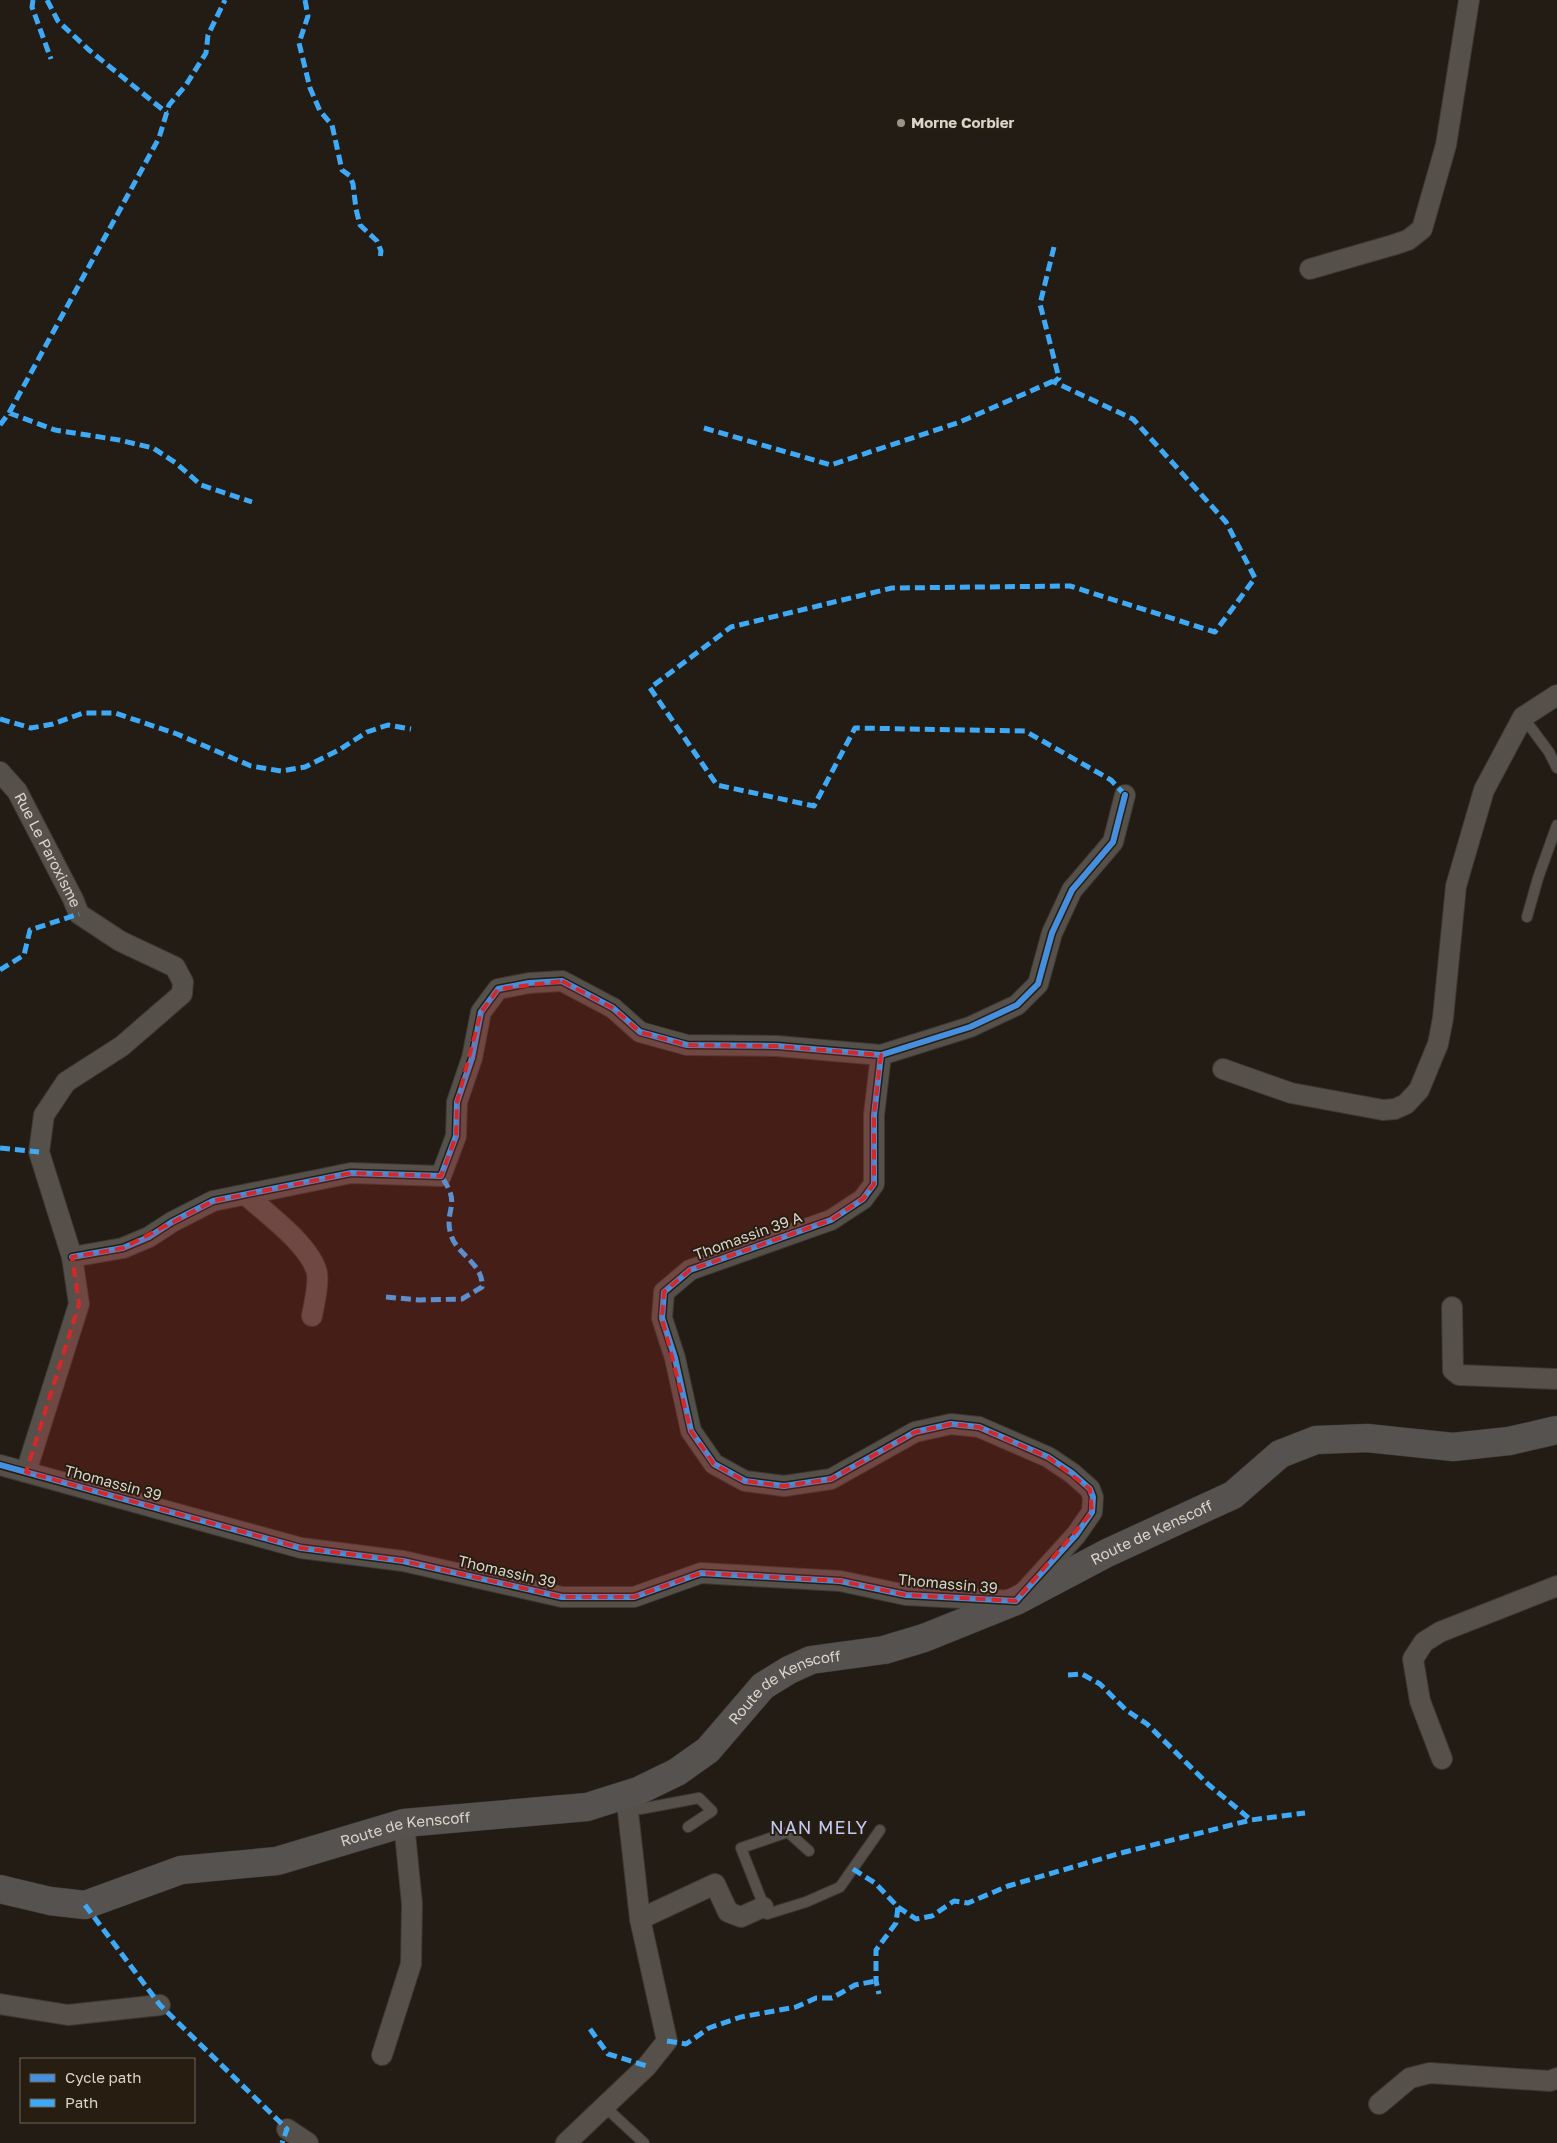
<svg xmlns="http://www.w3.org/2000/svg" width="1557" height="2143" viewBox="0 0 1557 2143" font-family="'Golos Text',sans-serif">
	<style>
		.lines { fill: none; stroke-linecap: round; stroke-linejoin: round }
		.lane-casing { stroke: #3d3833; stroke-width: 12 }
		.street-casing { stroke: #3d3833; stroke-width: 22 }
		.secondary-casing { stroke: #3d3833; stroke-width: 29 }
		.lane { stroke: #55504a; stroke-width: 10 }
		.street { stroke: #55504a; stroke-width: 20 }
		.secondary { stroke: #555250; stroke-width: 28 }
		.quiet { stroke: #3fa9f5; stroke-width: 5; stroke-dasharray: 10 5; stroke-linecap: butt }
		.cycleway-casing { stroke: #271d10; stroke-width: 9 }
		.cycleway { stroke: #468fdf; stroke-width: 6 }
		.marked { fill: #d62828; fill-opacity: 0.2; stroke: #d62828; stroke-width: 4; stroke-dasharray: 10 6; stroke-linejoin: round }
		.poi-dot { fill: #9a948c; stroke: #271d10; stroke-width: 2 }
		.labels { text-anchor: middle; stroke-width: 4; stroke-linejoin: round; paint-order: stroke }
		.poi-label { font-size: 15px; font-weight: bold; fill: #dbd4cc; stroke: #271d10; text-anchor: start }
		.street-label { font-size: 15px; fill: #dbd4cc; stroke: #271d10 }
		.quarter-label { font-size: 18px; letter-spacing: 1px; fill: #bfcaf4; stroke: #271d10 }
	</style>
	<rect width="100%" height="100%" fill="#221c15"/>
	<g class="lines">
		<g class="lane-casing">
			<path id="lane" d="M1523,717L1549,752L1557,768
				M1527,917L1538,878L1557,825
				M638,1792L640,1809L699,1798L712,1811L688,1827
				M809,1851L788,1832L741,1848L767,1914L806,1902L840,1887L880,1830
				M605,2107L644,2143"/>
		</g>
		<g class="street-casing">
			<g id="street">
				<path d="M1310,269L1393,245L1408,240L1422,229L1446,145L1469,0"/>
				<path id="s1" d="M0,772L17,791L73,899L79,914L120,941L175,967L183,982L182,994L122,1046L66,1082L44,1115L39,1152L72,1257L79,1304L26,1472"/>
				<path d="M1223,1069L1291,1093L1383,1110L1395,1109L1406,1104L1419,1090L1438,1044L1443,1018L1456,886L1484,790L1523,717L1557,695"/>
				<path d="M246,1195C267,1214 311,1246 317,1273C319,1286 314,1304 312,1316"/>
				<path d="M72,1257L123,1248L149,1237L172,1222L213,1201L351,1173L441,1176L456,1136L457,1102L472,1058L481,1012L498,989L529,983L562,981L613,1008L640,1032L687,1045L777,1046L881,1055"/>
				<path d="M1452,1307L1453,1370L1459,1375L1557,1379"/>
				<path d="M0,1465L301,1548L403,1561L562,1597H634L701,1573L840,1581L906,1595L1016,1601L1076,1535L1092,1512L1093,1497L1090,1489L1072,1473L1048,1457L979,1427L951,1424L915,1432L831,1479L784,1486L745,1481L714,1464L691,1431L675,1358L662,1318L664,1292L690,1270L831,1220L863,1199L874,1184V1115L881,1055L970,1027L1017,1005L1038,984L1052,933L1072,890L1113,842L1125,795"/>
				<path d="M1442,1759L1420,1701L1413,1659L1424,1642L1440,1632L1557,1586"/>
				<path d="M640,1919L715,1884L728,1912L741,1917L763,1907"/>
				<path d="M0,2004L68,2015L160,2005"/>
				<path d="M382,2055L411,1964L412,1904L404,1823"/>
				<path d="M1379,2104L1410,2078L1430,2073L1550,2081L1557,2078"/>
				<path d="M287,2129L308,2143"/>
				<path d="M566,2143L647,2066L667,2041L640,1919L626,1794"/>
			</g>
		</g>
		<g class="secondary-casing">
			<g id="secondary">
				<path id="s2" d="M0,1889L50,1901L85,1905L181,1870L277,1861L404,1823L587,1807L638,1791L677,1772L708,1750L763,1686L789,1670L811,1660L884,1650L924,1638L1016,1601L1107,1553L1233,1495L1280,1454L1316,1440L1367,1438L1453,1447L1509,1441L1557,1430"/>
			</g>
		</g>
		<use href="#lane" class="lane"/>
		<use href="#street" class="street"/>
		<use href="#secondary" class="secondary"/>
		<path class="quiet" d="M33,0L32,7L51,59
			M47,0L58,21L89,50L167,113
			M305,0L308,16L299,43L310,88L320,111L332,125L342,170L350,176L353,184L356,209L360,225L377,241L381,251L380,259
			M1054,247L1040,304L1059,378L1054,382L1133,419L1226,522L1255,578L1215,632L1070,586L892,588L731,627L650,688L717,785L814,806L855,728L1025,731L1111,780L1125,795
			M9,413L55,430L119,440L153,448L176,463L201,485L252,502
			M0,425L9,413L159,138L169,105L186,85L206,53L208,35L225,0
			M704,428L831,465L960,422L1058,379
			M0,719L31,728L53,724L83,713H115L177,734L251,766L281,771L305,767L339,750L367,732L388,725L411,729
			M0,970L24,955L30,930L79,914
			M0,1148L39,1152
			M386,1297L419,1300L462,1299L482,1287C484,1264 457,1255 451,1235C443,1209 463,1206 441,1176
			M1068,1675L1082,1674L1100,1684L1126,1710L1147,1724L1209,1785L1251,1820
			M853,1869L875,1883L898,1907L896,1923L876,1950V1981L879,1994
			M85,1905L160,2005L287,2129L282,2143
			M898,1907L916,1919L932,1916L954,1901L968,1903L1008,1886L1121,1853L1251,1820L1305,1813
			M590,2029L608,2054L647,2066
			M667,2041L686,2044L709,2028L741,2017L796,2007L816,1998H832L855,1985L876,1981"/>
		<g class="cycleway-casing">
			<path id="cycleway" d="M72,1257L123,1248L149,1237L172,1222L213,1201L351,1173L441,1176L456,1136L457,1102L472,1058L481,1012L498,989L529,983L562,981L613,1008L640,1032L687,1045L777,1046L881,1055
				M0,1465L301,1548L403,1561L562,1597H634L701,1573L840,1581L906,1595L1016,1601L1076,1535L1092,1512L1093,1497L1090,1489L1072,1473L1048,1457L979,1427L951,1424L915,1432L831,1479L784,1486L745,1481L714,1464L691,1431L675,1358L662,1318L664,1292L690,1270L831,1220L863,1199L874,1184V1115L881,1055L970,1027L1017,1005L1038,984L1052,933L1072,890L1113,842L1125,795"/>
		</g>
		<use href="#cycleway" class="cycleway"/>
	</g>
	<path class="marked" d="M562,981L613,1008L640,1032L687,1045L777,1046L881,1055L874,1115V1184L863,1199L831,1220L690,1270L664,1292L662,1318L691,1431L714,1464L745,1481L784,1486L831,1479L915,1432L951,1424L979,1427L1048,1457L1090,1489L1092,1512L1016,1601L906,1595L840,1581L701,1573L634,1597H562L403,1561L301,1548L26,1472L79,1304L72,1257L123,1248L213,1201L351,1173L441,1176L456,1136L457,1102L481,1012L498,989Z"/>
	<circle class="poi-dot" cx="901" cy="123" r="5"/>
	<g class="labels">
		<g class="poi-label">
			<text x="911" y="128">Morne Corbier</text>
		</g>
		<g class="street-label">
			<text dy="5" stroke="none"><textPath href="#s1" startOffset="92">Rue Le Paroxisme</textPath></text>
			<text transform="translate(748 1236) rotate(-20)" y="5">Thomassin 39 A</text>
			<text transform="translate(113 1483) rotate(15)" y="5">Thomassin 39</text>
			<text dy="5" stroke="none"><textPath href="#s2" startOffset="1242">Route de Kenscoff</textPath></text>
			<text transform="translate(507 1572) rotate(13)" y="5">Thomassin 39</text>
			<text transform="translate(948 1584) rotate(5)" y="5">Thomassin 39</text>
			<text dy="5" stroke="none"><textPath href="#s2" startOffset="839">Route de Kenscoff</textPath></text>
			<text dy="5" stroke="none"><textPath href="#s2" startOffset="418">Route de Kenscoff</textPath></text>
		</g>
		<g class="quarter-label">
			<text x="819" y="1834">NAN MELY</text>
		</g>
	</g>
	<rect x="20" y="2058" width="175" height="65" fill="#271d10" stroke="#6f665b"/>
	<rect x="30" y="2074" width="25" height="8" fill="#468fdf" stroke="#6f665b"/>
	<text x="65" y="2083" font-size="15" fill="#dbd4cc">Cycle path</text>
	<rect x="30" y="2099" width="25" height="8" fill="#3fa9f5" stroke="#6f665b"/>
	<text x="65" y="2108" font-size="15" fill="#dbd4cc">Path</text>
</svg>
